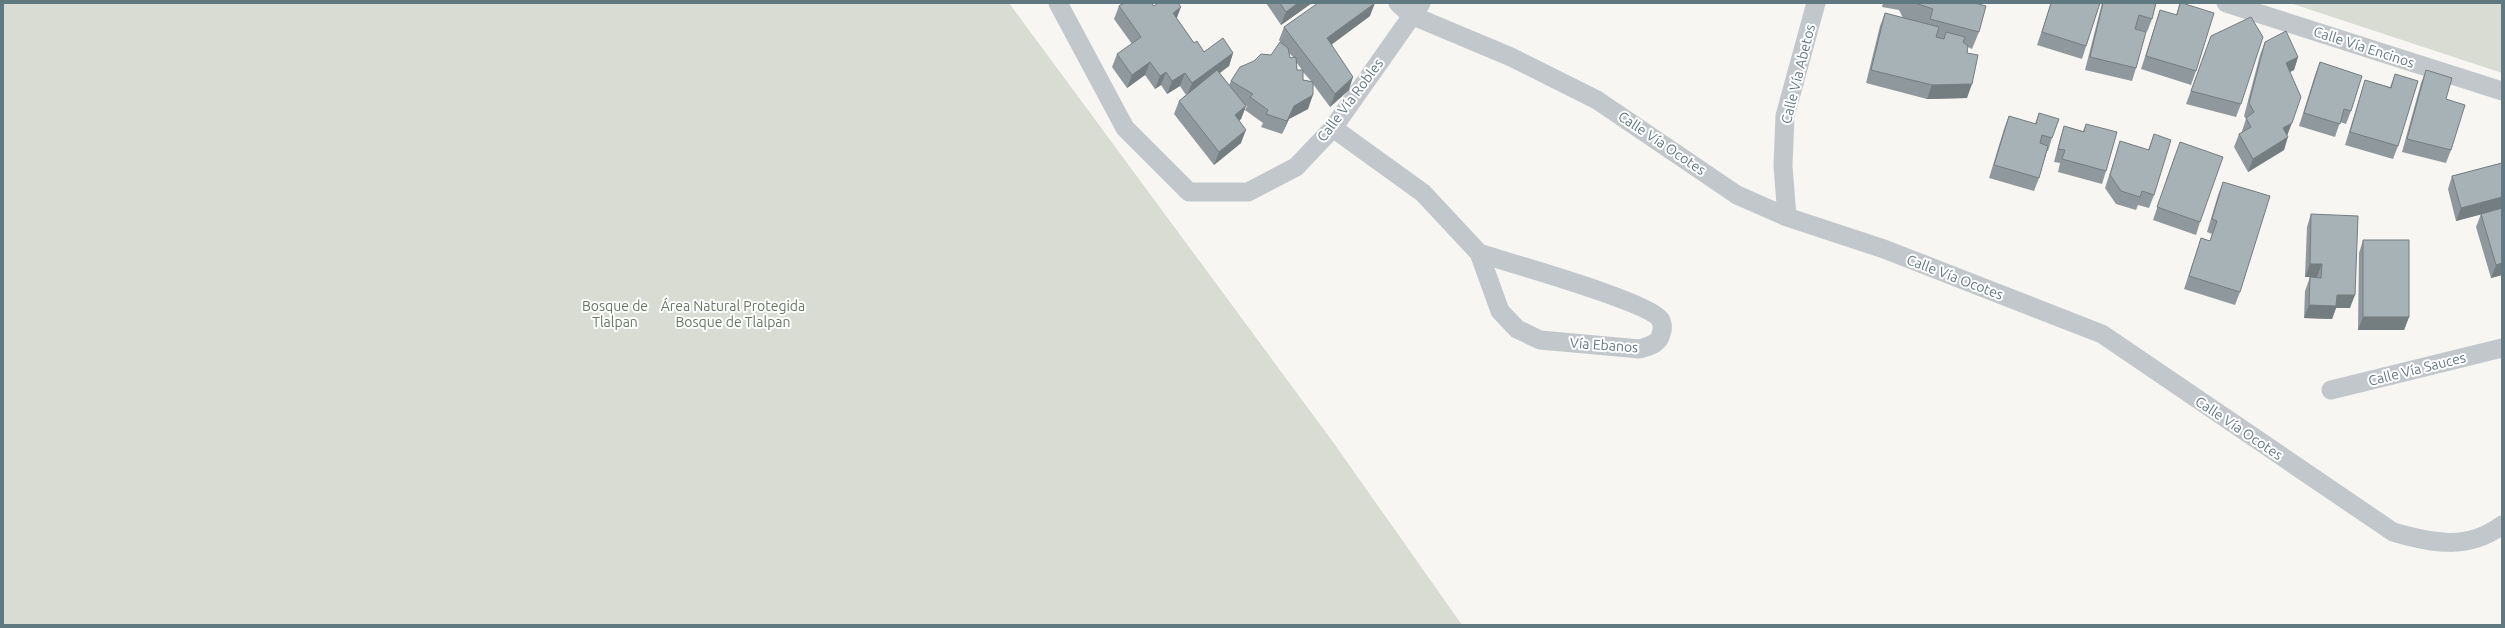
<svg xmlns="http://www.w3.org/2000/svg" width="2505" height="628" viewBox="0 0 2505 628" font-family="Ubuntu,sans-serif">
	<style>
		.green { fill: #d8dcd2 }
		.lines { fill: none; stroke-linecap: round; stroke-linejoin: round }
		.minor { stroke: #c1c7ca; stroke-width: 19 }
		.wall { fill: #8f999d; fill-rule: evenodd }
		.shaded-wall { fill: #747d7f }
		.building { fill: #a6b2b6; stroke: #747d7f }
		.labels { text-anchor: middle; stroke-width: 4; stroke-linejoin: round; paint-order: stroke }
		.street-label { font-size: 14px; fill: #607880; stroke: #fff }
		.park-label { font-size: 14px; fill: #68785f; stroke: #fff }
	</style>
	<rect width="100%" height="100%" fill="#f7f6f3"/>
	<path class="green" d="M3,3H1009L1333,442L1462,625H3Z
		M2290,3H2502V73Z"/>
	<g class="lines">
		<path class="minor" d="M1058,3L1125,128L1189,192H1248L1296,167L1333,128L1421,3
			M1398,3L1411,15L1511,57L1597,100L1737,195L1787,217L1884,249L2102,334L2393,532C2431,543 2468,551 2502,525
			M2226,3L2502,91
			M1333,128L1423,193L1479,253L1500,311L1517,329L1540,340L1640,349C1649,346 1659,344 1661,334C1663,329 1663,324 1660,319C1647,301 1509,263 1479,253
			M1787,217L1783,166L1785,116L1816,3
			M2331,390L2502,348"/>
	</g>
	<path class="wall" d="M1124,3H1154L1152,5L1154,6L1177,19L1194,43L1204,52L1233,53L1229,66L1220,73L1229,85L1231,81L1271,55L1281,43L1279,40L1284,27L1370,16L1332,44L1349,90L1330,107L1313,84L1308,109L1289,119L1282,134L1261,127L1263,123L1245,110L1247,106L1245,105L1246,106L1241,119L1239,121L1241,143L1214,165L1174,114L1179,101L1186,95L1180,86L1167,94L1161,85L1155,89L1145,75L1127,88L1112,67L1117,54L1132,44L1114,19L1119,6ZM1289,53L1293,57L1290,58ZM1297,63L1302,70H1297ZM1303,72L1311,81L1303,80Z
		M1266,3H1312L1281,25Z
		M1883,3H1975L1979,32L1972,49L1968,47L1967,53V98L1927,99L1866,83L1880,26L1885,13L1903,18L1899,10L1882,7Z
		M2051,3H2100L2082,59L2037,45Z
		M2102,3H2156L2152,19L2147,32L2135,29L2136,68L2132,81L2085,70Z
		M2180,3L2196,71L2191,85L2141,69L2160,10L2176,15Z
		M2211,36L2241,104L2236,117L2186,104Z
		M2265,42L2298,57L2294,70L2290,72L2287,135L2284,150L2248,172L2234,147L2239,134L2242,132V131L2246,119L2244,116L2260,55Z
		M2320,62L2351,111L2346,124L2340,122L2335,137L2299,126L2315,75Z
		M2426,70L2446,99L2451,150L2446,163L2402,152L2421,83Z
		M2395,74L2398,146L2393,159L2345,145L2365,80L2390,87Z
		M2039,113L2052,138L2048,151H2047L2039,178L2034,191L1989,178L2004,129L2009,116L2035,124Z
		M2086,124L2106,171L2102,184L2058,172L2060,163L2054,162L2060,139L2064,126L2083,131Z
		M2154,134V195L2149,208L2138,205L2136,210L2116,204L2105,188L2116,154L2120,141L2148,150Z
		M2175,155L2200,222L2196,235L2153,220Z
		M2502,163V275L2491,278L2476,227L2481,214L2456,221L2448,189L2452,176Z
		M2223,182L2240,292L2235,305L2184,289L2201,238L2210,241L2212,234L2207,232L2218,195Z
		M2311,214L2350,308H2336L2332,319L2304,318L2305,291L2310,277L2317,278V277H2305L2307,227Z
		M2363,240L2409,317L2404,330H2358L2359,253Z"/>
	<path class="shaded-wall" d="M1298,3H1312L1281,25L1286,12Z
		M1375,3L1370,16L1323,51L1327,38Z
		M1181,7L1176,20L1173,13Z
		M1233,53L1229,66L1187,96L1192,83Z
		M2298,57L2294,70L2281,76L2286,63Z
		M1150,62L1145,75L1127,88L1132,75Z
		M1166,72L1161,85L1155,89L1160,76Z
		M1185,73L1180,86L1167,94L1172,81Z
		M1353,77L1349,90L1330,107L1335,94Z
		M1972,84L1967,98L1927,99L1932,85Z
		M1313,95L1308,109L1289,119L1282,134L1287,121L1294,106Z
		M1246,106L1241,119L1230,128L1235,115Z
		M2292,123L2287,136L2283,128Z
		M1246,130L1241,143L1214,165L1219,152Z
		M2288,137L2284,150L2248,172L2253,159Z
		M2502,197V209L2456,221L2461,208Z
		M2502,263V275L2491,278L2496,265Z
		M2310,264H2322L2317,277H2305Z
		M2337,295H2355L2350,308H2336L2332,319L2304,318L2309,305Z
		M2363,317H2409L2404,330H2358Z"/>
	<path class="building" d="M1124,3H1151L1154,6L1158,3H1178L1181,7L1173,13L1194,43L1197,41L1204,52L1223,38L1233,53L1192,83L1185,73L1172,81L1166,72L1160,76L1150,62L1132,75L1117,54L1141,37L1119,6Z
		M1280,3H1298L1286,12Z
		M1318,3H1375L1327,38L1353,77L1335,94L1284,27Z
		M1915,3H1975L1986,6L1979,32L1930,19L1933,9Z
		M2051,3H2100L2086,46L2042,32Z
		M2103,3H2156L2152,19L2139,15L2135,29L2146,32L2136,68L2090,57Z
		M2180,3H2182L2214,13L2196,71L2146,56L2160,10L2177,15Z
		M1885,13L1939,27L1936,37L1944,39L1946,32L1965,37L1963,42L1968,46L1967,53L1978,55L1972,84L1932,85L1871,70Z
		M2251,17L2263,37L2241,104L2191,91L2211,36Z
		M2286,31L2298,57L2286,63L2301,97L2292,123L2283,128L2288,137L2253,159L2239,134L2251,127L2246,118L2254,112L2249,103L2265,42Z
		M1280,42L1288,48L1290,58L1296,57L1297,70H1303V80L1313,82V95L1294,106L1287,121L1266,114L1268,110L1250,97L1253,94L1231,81L1240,67L1254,61L1261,54L1271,55Z
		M2320,62L2362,76L2351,111L2344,109L2340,124L2304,113Z
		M1217,70L1246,106L1235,115L1246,130L1219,152L1179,101Z
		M2426,70L2452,78L2446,99L2465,105L2451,150L2407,139Z
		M2395,74L2418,81L2398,146L2350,132L2365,80L2391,88Z
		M2039,113L2059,119L2052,138L2042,135L2040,143L2048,146L2039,178L1994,165L2009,116L2036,124Z
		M2086,124L2117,132L2106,171L2062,159L2065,150L2058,149L2064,126L2084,132Z
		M2154,134L2171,140L2154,195L2142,191L2140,197L2121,191L2110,175L2120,141L2149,150Z
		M2180,142L2223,157L2200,222L2157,207Z
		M2502,163V197L2461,208L2452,176Z
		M2223,182L2270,196L2240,292L2189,276L2201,238L2210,241L2217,221L2212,219Z
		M2502,208V263L2496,265L2481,214Z
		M2311,214L2358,216L2355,295H2337L2336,306L2309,305L2310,277L2321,278L2322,264H2310Z
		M2363,240H2409V317H2363Z"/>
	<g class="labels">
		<g class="street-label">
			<text transform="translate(2364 47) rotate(18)" y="5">Calle Vía Encinos</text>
			<text transform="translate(1798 74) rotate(-76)" y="5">Calle Vía Abetos</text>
			<text transform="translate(1350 100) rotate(-53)" y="5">Calle Vía Robles</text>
			<text transform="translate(1662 143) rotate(34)" y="5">Calle Vía Ocotes</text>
			<text transform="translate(1955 277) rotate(21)" y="5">Calle Vía Ocotes</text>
			<text transform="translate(1604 345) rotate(4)" y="5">Vía Ebanos</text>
			<text transform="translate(2417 369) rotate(-14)" y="5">Calle Vía Sauces</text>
			<text transform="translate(2239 428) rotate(34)" y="5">Calle Vía Ocotes</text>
		</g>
		<g class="park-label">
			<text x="615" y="311">Bosque de<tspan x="615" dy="16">Tlalpan</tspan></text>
			<text x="733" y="311">Área Natural Protegida<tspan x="733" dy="16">Bosque de Tlalpan</tspan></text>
		</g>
	</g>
	<rect width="2505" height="628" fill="none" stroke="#607880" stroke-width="8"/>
</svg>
